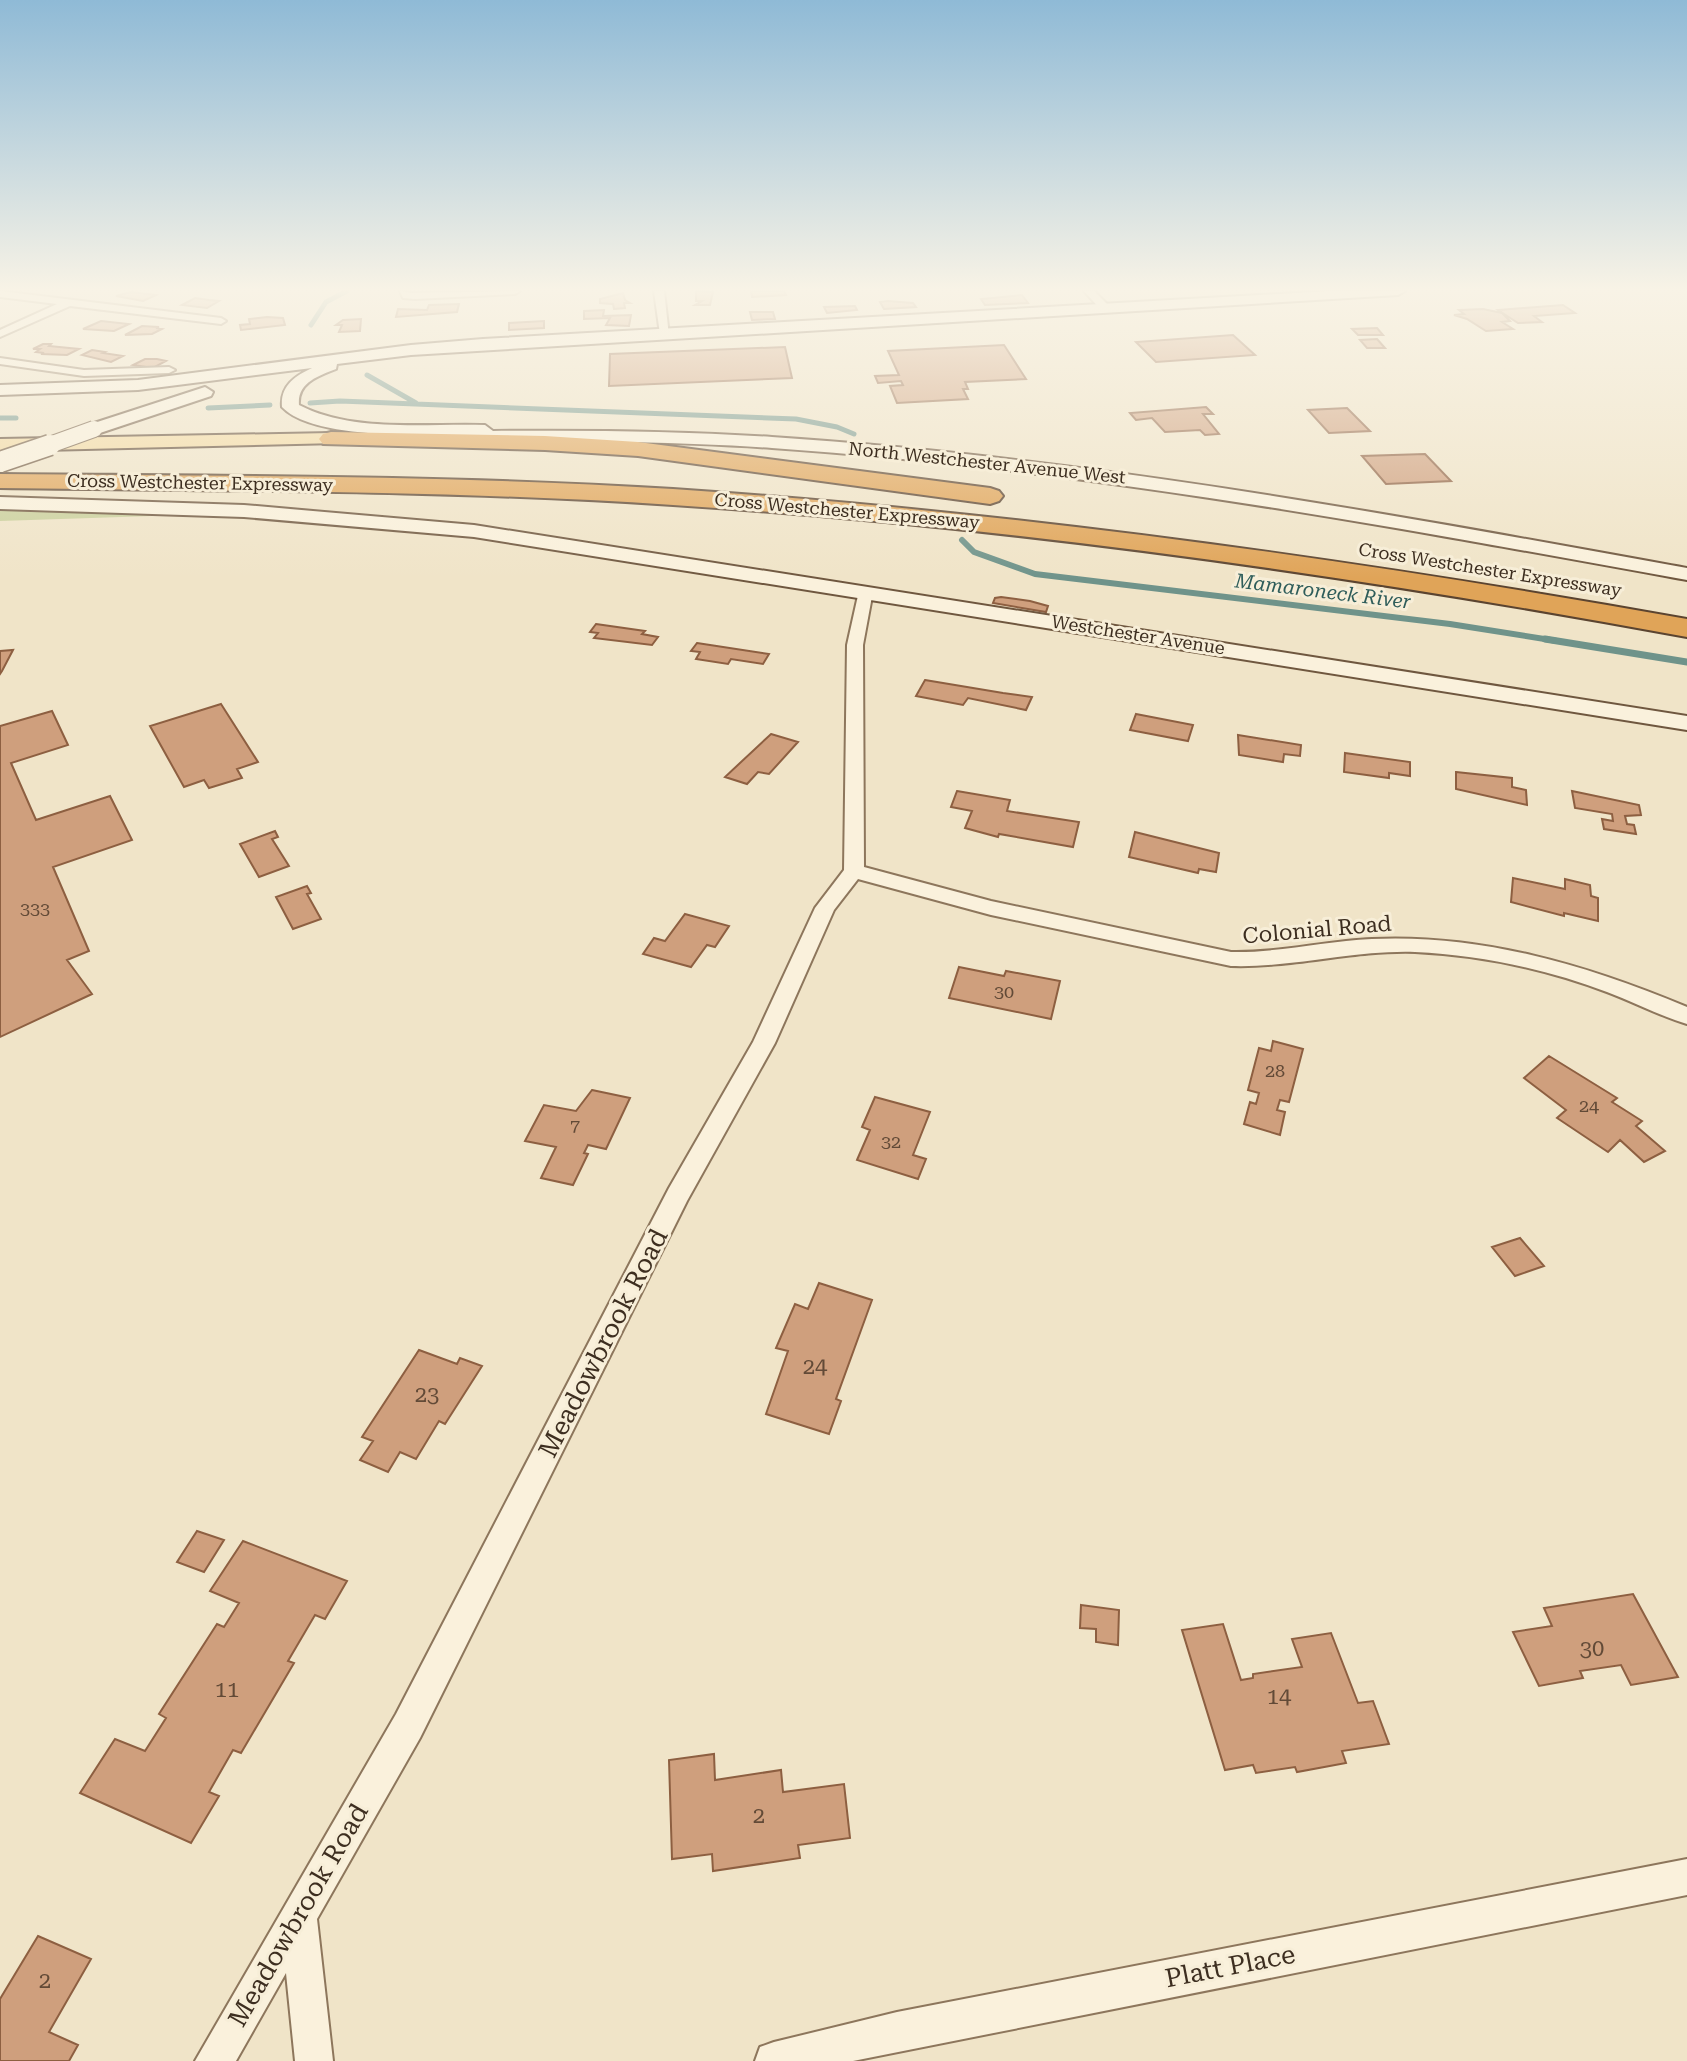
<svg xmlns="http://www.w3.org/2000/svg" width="1687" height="2061" viewBox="0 0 1687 2061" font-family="'Roboto Serif',serif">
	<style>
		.green { fill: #c9cf9b }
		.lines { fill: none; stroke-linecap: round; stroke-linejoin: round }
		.stream-far2 { stroke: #6f938a; stroke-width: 5 }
		.stream-far1 { stroke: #6f938a; stroke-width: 6 }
		.stream { stroke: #6f938a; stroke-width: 7 }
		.building { fill: #cf9f7d; stroke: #8d5f41; stroke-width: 2 }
		.street-casing { stroke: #8d765c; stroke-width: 4 }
		.secondary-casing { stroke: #6f573f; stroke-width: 4 }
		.primary-casing { stroke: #5b4430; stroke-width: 4 }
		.highway-casing { stroke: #5b4430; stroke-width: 4 }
		.street { fill: #faf1dc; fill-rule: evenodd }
		.secondary { fill: #faf1dc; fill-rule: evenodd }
		.primary { fill: #f3d9a0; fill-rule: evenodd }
		.highway { fill: #e0a458; fill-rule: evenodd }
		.secondary-bridge-far1-casing { stroke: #6f573f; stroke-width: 18; stroke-linecap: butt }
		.secondary-bridge-casing { stroke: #6f573f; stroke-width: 23; stroke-linecap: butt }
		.secondary-bridge-far1 { stroke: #faf1dc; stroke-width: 16 }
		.secondary-bridge { stroke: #faf1dc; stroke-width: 20 }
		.labels { text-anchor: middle; stroke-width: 6; stroke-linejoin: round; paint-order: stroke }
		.far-street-label { font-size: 18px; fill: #3d2e20; stroke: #f7eed8 }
		.number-label { font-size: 18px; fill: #624a37 }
		.far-water-label { font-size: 20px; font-style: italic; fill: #2f5d5a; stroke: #f7eed8 }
		.street-label { font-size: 22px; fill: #3d2e20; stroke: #f7eed8 }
		.near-number-label { font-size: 22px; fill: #624a37 }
		.near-street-label { font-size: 26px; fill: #3d2e20; stroke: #f7eed8 }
	</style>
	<rect width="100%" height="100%" fill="#f0e4c8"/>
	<path class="green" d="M0,509L156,513L152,516L0,521Z"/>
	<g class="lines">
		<path class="stream-far2" d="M311,325L326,302L347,291
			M367,375L416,403
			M310,403L340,401L796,419L837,427L854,434
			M208,408L270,405
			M0,418H16"/>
		<path class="stream-far1" d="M962,540L974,552L1035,574L1450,624L1557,641"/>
		<path class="stream" d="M1545,639L1687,662"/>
	</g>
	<path class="building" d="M696,291L713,292L710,305H695L702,301H696Z
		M751,291H784L786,295L752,297Z
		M131,292L156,295L143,301L116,296Z
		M623,293L625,300L630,303H624L625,308L614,309L613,304L600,303V299Z
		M1022,295L1028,303L985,305L981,299Z
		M195,298L209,300L219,301L207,308L182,305Z
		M888,301L913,303L916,307L884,309L880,302Z
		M459,304L457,312L396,317L398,309L427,310L429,305Z
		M1563,305L1575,313L1534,316L1542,322L1518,323L1498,310Z
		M855,306L857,310L827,313L824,307Z
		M604,310L603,316L631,315L629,326L606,325L610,318L584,319V311Z
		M1459,310L1483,309L1502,313L1510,321L1502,322L1513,329L1486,331L1467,319L1454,315L1464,314Z
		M750,312H773L775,319L752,320Z
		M267,317L283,318L285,325L241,330L240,325L250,324L249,319Z
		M361,319L360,331L339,332L342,325H336L343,320Z
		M101,321L129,324L114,331L83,329Z
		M544,321V328L509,330V323Z
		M142,326L159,327L156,328L162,329L152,334L125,335Z
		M1377,328L1383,335H1358L1352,329Z
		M1233,335L1255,355L1156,362L1136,342Z
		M1377,339L1385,348H1367L1360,340Z
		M43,344H51L49,346L79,349L67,355L41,354L44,353L36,352L40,349H33Z
		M1004,345L1026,379L965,382L968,389H963L968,399L897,403L890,386L903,385L901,381L878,383L875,376L899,375L888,351Z
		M785,347L792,378L609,386L610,354Z
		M92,350L105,352L103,353L123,356L111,362L82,355Z
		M145,359H157L166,361L153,368L133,365Z
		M1206,407L1213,414H1203L1219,434L1205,435L1200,430L1165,432L1152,418L1136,420L1130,413Z
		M1347,408L1370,431L1329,433L1308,410Z
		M1425,454L1451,481L1386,484L1362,456Z
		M1001,597L1030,601L1048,606L1046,612L993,603L995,598Z
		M596,624L645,631L642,634L658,637L652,645L594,638L598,633L590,632Z
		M697,643L769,654L763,664L731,659L728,664L696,659L700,652L691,651Z
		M13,650L2,671L0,674V651Z
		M925,680L1003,693L1032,697L1026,710L968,698L963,705L916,696Z
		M221,704L258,762L237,769L242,778L209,788L204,780L184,787L150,726Z
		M52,711L68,745L11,763L36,820L110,796L132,840L53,867L89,951L67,960L92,994L0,1037V726Z
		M1136,714L1193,725L1188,741L1130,730Z
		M771,734L798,742L769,774L758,772L747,784L725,777Z
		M1238,735L1301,745L1300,756L1284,754L1283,762L1239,755Z
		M1345,753L1410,762V776L1389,773V778L1344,772Z
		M1456,772L1512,778V787L1526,790L1527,805L1456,789Z
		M957,791L1010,800L1007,811L1079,822L1073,847L999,834L998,837L965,828L972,811L951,807Z
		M1572,791L1639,805L1641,815L1625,816L1627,824L1634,825L1636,834L1604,829L1602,819L1613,821L1612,814L1575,808Z
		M275,831L278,837L272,839L289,866L259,877L240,844Z
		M1135,832L1219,853L1216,872L1199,869L1198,873L1129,857Z
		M1513,878L1565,889V879L1590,885L1591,896L1598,898V921L1564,913V916L1511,902Z
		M307,886L311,893L307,894L321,919L293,929L276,897Z
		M685,914L729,926L715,947L707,945L691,967L643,954L654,938L665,941Z
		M959,967L1004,976L1006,971L1060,981L1051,1019L949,998Z
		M1273,1041L1303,1049L1289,1102L1280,1100L1277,1110L1285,1112L1280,1135L1244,1124L1250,1102L1256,1104L1259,1093L1248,1090L1259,1048L1271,1051Z
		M1549,1056L1617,1098L1612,1102L1642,1121L1636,1126L1665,1151L1644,1162L1620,1140L1608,1152L1557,1118L1566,1110L1524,1078Z
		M592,1090L630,1098L606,1149L588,1145L584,1153L588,1154L573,1185L541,1178L556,1147L525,1141L544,1105L576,1111Z
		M875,1097L930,1112L913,1155L926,1159L918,1179L857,1160L870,1130L862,1127Z
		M1520,1238L1544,1266L1515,1276L1492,1247Z
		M819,1283L872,1300L836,1399L841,1401L829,1434L766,1414L788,1351L776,1348L795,1304L808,1309Z
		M419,1350L457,1364L460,1358L482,1366L445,1424L439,1421L416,1459L400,1452L388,1472L360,1460L373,1441L362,1437Z
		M197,1531L224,1540L204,1572L177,1562Z
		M243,1541L347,1581L325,1619L315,1615L288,1661L294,1663L241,1753L233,1750L209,1792L219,1796L191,1843L80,1793L115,1739L145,1751L166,1718L159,1714L217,1624L224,1627L239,1603L210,1591Z
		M1633,1594L1678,1677L1631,1685L1621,1665L1580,1671L1583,1678L1539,1686L1513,1632L1552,1626L1544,1608Z
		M1081,1605L1119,1610L1118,1645L1096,1642V1629L1080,1628Z
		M1223,1624L1241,1680L1253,1678V1674L1302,1667L1292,1639L1331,1633L1358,1703L1373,1701L1389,1744L1342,1751L1346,1763L1297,1772L1295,1767L1256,1773L1253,1765L1225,1770L1182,1630Z
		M714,1754L715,1780L781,1770L783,1792L844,1784L850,1838L798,1845L800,1858L713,1871L712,1854L672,1859L669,1760Z
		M38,1936L91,1959L49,2032L78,2045L69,2061H0V1999Z"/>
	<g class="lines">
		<g class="street-casing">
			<path id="street" d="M0,291L221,318L226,321L221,324L70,306L0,337V330L57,304L0,297Z
				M400,291L411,293L520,291L515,294L415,299L403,298Z
				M654,291H664L669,336L660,334Z
				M1084,291H1094L1110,307V311H1102Z
				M0,358L84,370L169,367L175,370L169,373L84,376L0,364Z
				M866,587L873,591L863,645L864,867L991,901L1231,952C1279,953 1324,941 1372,939C1481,934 1587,965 1687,1007V1024C1660,1016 1634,1002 1607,992C1546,969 1480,955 1415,952C1353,950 1293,968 1231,966L991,915L858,879L834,910L775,1043L687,1201L420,1738L317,1919L333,2061H295L286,1973L236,2061H195L396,1714L669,1188L753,1042L815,908L844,870L847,645L859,591Z
				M1687,1859V1895L853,2061H755L760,2047L774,2042L897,2012Z"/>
		</g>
		<g class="secondary-casing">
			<path id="secondary" d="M1330,291H1405L1398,295L411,355L337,364L336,369C318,376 297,383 299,405C353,433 426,423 485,425L493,431C586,430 679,431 772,437C1079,457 1384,513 1687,568V580C1384,525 1080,469 772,448C669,441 565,441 462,441L456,440L454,435C413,435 311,438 282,407C280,386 295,376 312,368L138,390L0,395V385L138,380L411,345L483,339Z
				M205,387L213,392L211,396L100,433L94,434L85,429L88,425Z
				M0,497L244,505L474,525L1687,716V730L474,537L244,517L0,509Z"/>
		</g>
		<g class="primary-casing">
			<path id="primary" d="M331,433L338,435L341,439L338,443L0,451V439Z"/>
		</g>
		<g class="highway-casing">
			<path id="highway" d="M331,432L545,436L638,442L990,488L999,491L1003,496L999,501L990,504L638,456L545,450L323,444L319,439L323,434Z
				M0,474C224,476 449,475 673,489C1014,512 1351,559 1687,619V637C1351,575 1014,527 673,505C449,490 224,491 0,488Z"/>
		</g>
		<use href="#street" class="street"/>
		<use href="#secondary" class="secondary"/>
		<use href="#primary" class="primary"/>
		<use href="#highway" class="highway"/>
		<g class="secondary-bridge-far1-casing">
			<path id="secondary-bridge-far1" d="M44,447L94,429"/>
		</g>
		<g class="secondary-bridge-casing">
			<path id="secondary-bridge" d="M0,462L50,445"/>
		</g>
		<use href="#secondary-bridge-far1" class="secondary-bridge-far1"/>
		<use href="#secondary-bridge" class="secondary-bridge"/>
	</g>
	<linearGradient id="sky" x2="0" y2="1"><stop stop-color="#8fbad6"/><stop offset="0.5" stop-color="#f8f3e6"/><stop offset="1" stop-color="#f8f3e6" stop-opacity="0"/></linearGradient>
	<rect width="1687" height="579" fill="url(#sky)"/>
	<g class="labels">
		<g class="far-street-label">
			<text transform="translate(987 463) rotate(6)" y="6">North Westchester Avenue West</text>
			<text transform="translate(200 483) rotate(1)" y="6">Cross Westchester Expressway</text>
			<text transform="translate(847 511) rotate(5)" y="6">Cross Westchester Expressway</text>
			<text transform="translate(1490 570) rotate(9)" y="6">Cross Westchester Expressway</text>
			<text transform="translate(1138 635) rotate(9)" y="6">Westchester Avenue</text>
		</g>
		<g class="number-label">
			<text x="35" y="915">333</text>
			<text x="1004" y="998">30</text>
			<text x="1275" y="1077">28</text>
			<text x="1589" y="1112">24</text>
			<text x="575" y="1132">7</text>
			<text x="891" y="1148">32</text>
		</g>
		<g class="far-water-label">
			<text transform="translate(1323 591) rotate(7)" y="7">Mamaroneck River</text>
		</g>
		<g class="street-label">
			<text transform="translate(1317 929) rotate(-5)" y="8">Colonial Road</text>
		</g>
		<g class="near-number-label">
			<text x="815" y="1374">24</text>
			<text x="427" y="1402">23</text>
			<text x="1592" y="1656">30</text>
			<text x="227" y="1697">11</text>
			<text x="1279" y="1704">14</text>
			<text x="759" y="1823">2</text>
			<text x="45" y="1988">2</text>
		</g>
		<g class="near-street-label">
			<text transform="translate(603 1343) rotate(-63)" y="9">Meadowbrook Road</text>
			<text transform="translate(298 1915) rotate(-60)" y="9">Meadowbrook Road</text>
			<text transform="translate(1230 1966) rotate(-11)" y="9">Platt Place</text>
		</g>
	</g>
</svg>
